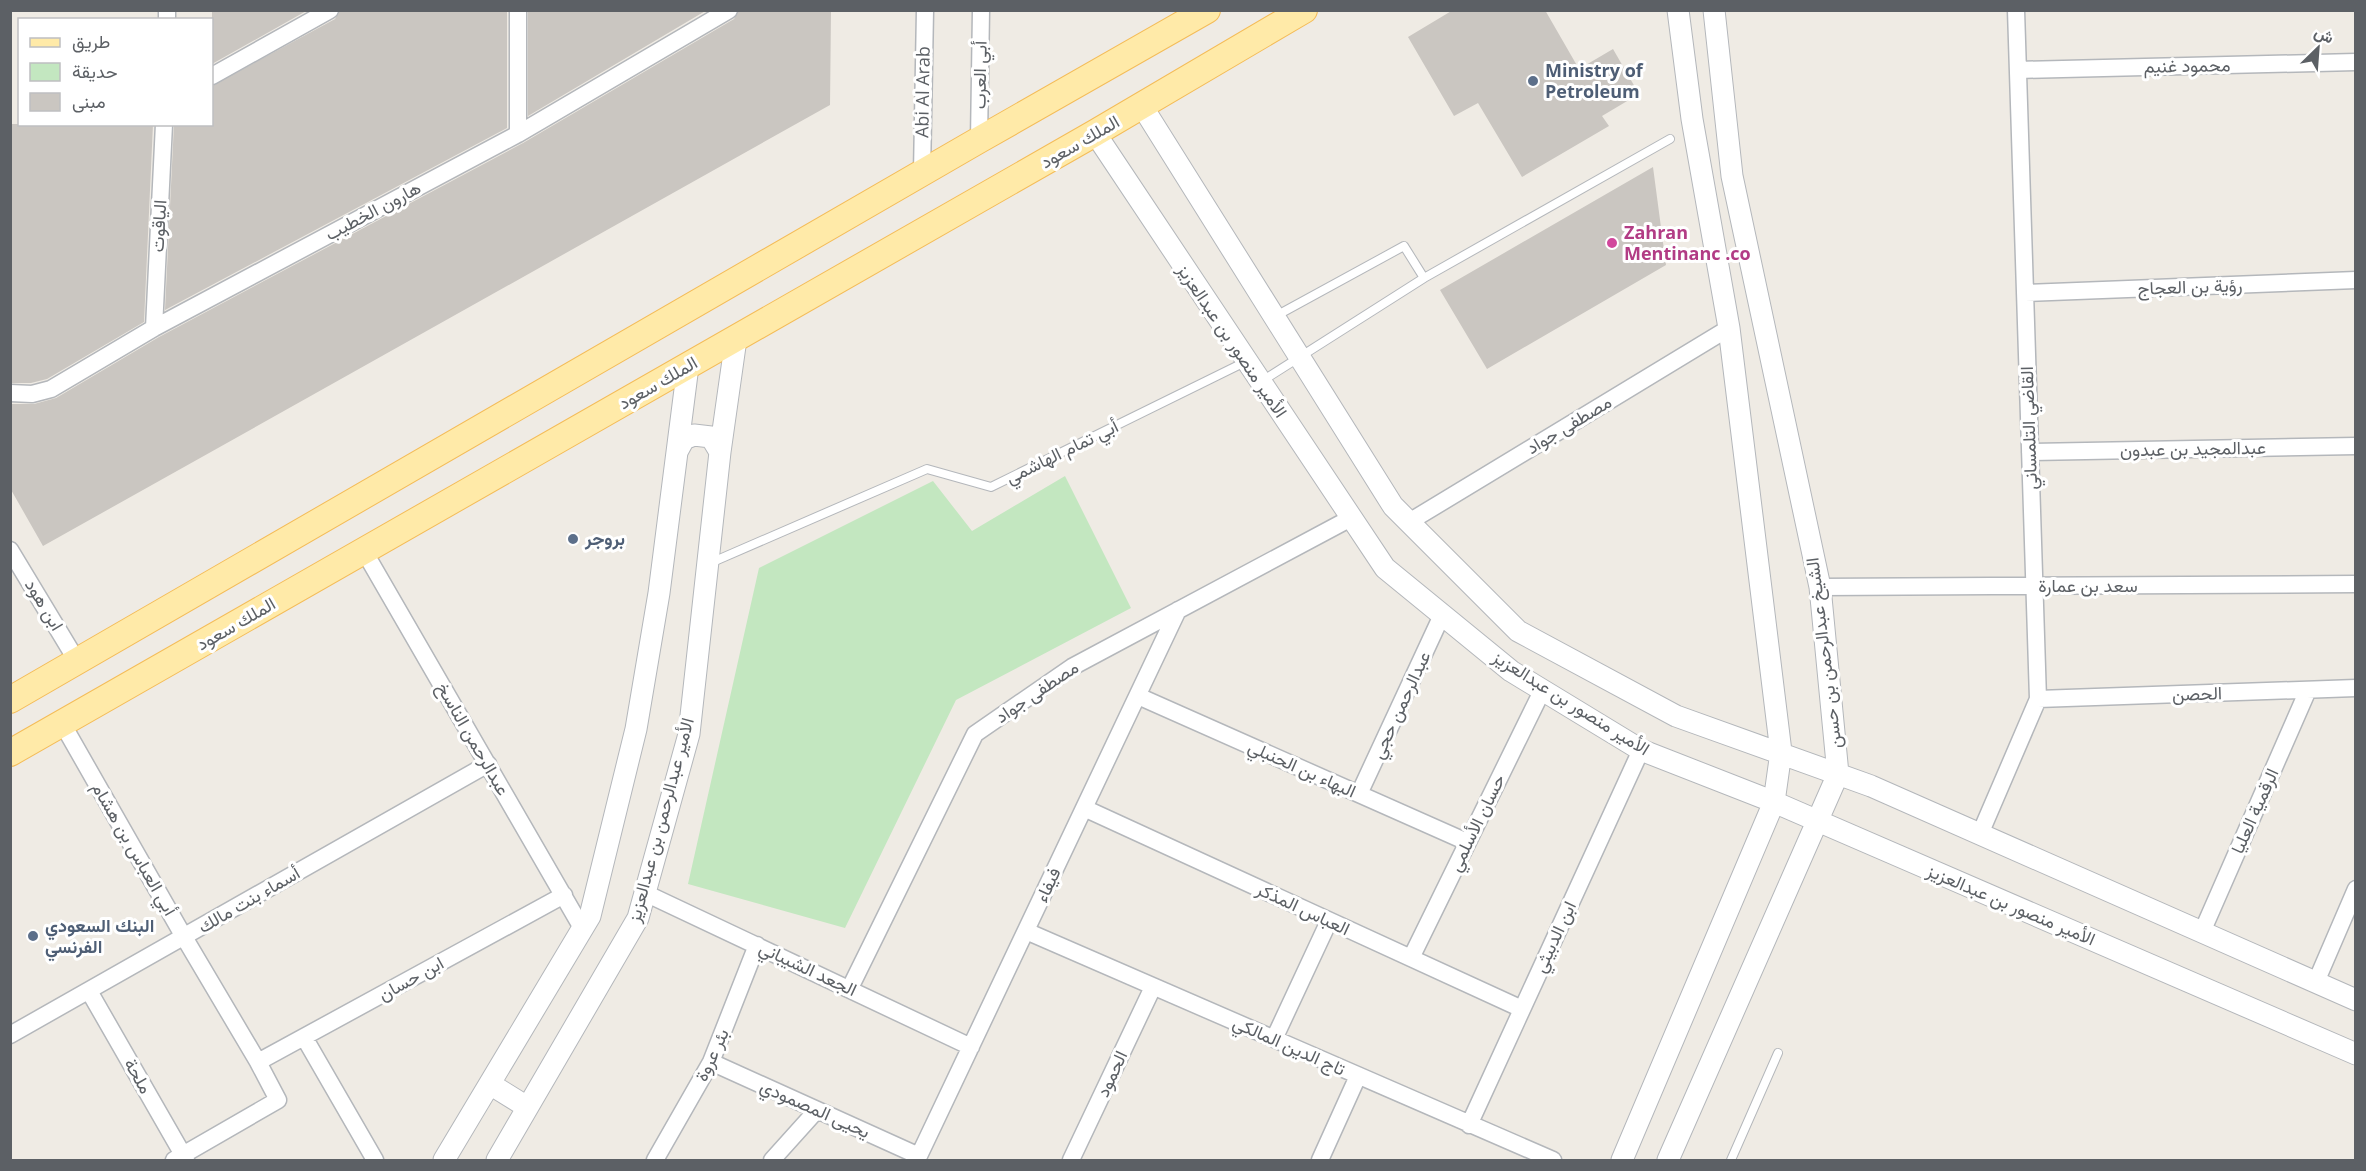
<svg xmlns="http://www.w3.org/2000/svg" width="2366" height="1171" viewBox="0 0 2366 1171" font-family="'Open Sans',Vazirmatn,sans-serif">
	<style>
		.green { fill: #c3e7c0 }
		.building { fill: #cac6c1 }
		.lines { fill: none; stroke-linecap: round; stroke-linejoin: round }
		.service-casing { stroke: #b4b7bb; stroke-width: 10 }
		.minor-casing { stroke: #b4b7bb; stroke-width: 19 }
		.tertiary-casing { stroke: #b4b7bb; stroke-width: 23 }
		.primary-casing { stroke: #f4bc58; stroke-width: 28 }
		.service { stroke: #fff; stroke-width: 8 }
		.minor { stroke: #fff; stroke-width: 16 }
		.tertiary { stroke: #fff; stroke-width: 21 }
		.primary { stroke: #ffeaa8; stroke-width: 26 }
		.service-dot { fill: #5c6f8a; stroke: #fff; stroke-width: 2 }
		.hotel-dot { fill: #d1479c; stroke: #fff; stroke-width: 2 }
		.labels { text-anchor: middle; stroke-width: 6; stroke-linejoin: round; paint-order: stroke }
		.street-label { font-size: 18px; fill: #5c6065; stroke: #fff }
		.service-label { font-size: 18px; font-weight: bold; fill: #4e5e75; stroke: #fff; text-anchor: start }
		.hotel-label { font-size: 18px; font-weight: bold; fill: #b23c85; stroke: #fff; text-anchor: start }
	</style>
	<rect width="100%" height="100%" fill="#efebe4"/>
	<path class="green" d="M1065,476L1131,608L956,700L845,928L688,884L759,568L933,481L972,531Z"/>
	<path class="building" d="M212,10H308L212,64Z
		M340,10H507V128L165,310L174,124H212V86L335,19Z
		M528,10H707L528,116Z
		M739,10H831L830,105L43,546L10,488V404H34L56,398L159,337L523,143L734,19Z
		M1453,10H1545L1579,69L1613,49L1639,94L1602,116L1609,126L1522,177L1478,103L1454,116L1408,37Z
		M10,124H153L144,322L47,379L31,383H10Z
		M1653,167L1666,265L1487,369L1440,290Z"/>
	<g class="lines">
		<g class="service-casing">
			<path id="service" d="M1424,278L1670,139
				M1262,381L1424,278L1404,246L1274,317
				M708,564L927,469L991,487L1245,362
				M1731,1160L1778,1053"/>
		</g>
		<g class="minor-casing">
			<path id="minor" d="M167,20V10
				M2018,70L2356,62
				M212,76L330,10
				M518,134V10
				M979,140L981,10
				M922,173L925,10
				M2025,293L2356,280
				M154,328L164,124
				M10,393L32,394L51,389L154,328L518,134L729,10
				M2030,452L2356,446
				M1409,522L1729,328
				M10,550L77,661
				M364,551L582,928
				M1820,587L2356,584
				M1138,696L1467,842
				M2038,699L2356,688
				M62,723L184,937L258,1062L278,1100L174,1160
				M1359,794L1442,615
				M1084,808L1522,1009
				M1980,834L2038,699L2016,10
				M645,893L971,1047
				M1026,931L1553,1160
				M2202,932L2308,690
				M1411,958L1543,689
				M2316,982L2356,889
				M850,988L975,734L1072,667L1351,518
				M89,991L186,1160
				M10,1035L488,764
				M304,1037L375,1160
				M1274,1039L1329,921
				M258,1062L564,895
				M711,1062L919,1156
				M1469,1125L1641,750
				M655,1160L711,1062L757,945
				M772,1160L817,1110
				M917,1160L1178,610
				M1071,1160L1153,987
				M1320,1160L1358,1076"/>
		</g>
		<g class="tertiary-casing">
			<path id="tertiary" d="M1142,106L1393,506L1518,631L1676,716L1871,786L2356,1000
				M1095,133L1385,568L1511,671L1641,750L1774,802L2356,1054
				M678,450L684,439L694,435L711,437L720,452
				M490,1084L527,1107
				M444,1160L590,916L636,729L659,593L688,366
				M497,1160L638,918L689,734L720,452L736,339
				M1622,1160L1774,802L1781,752L1729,328L1692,119L1678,10
				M1668,1160L1838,774L1820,587L1732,176L1714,10"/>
		</g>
		<g class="primary-casing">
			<path id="primary" d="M10,700L979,140L1207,10
				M10,753L1095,133L1304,10"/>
		</g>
		<use href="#service" class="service"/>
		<use href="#minor" class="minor"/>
		<use href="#tertiary" class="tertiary"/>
		<use href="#primary" class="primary"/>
	</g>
	<g class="service-dot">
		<circle cx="1533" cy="81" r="6"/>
		<circle cx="573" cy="539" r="6"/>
		<circle cx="33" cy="936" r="6"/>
	</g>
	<circle class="hotel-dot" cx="1612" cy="243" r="6"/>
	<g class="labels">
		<g class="street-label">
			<text transform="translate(2187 66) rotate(-1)" y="6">محمود غنيم</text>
			<text transform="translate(980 75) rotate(-89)" y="6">أبي العرب</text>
			<text transform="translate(923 92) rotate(-89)" y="6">Abi Al Arab</text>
			<text transform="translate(1080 142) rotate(-30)" y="6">الملك سعود</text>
			<text transform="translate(373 211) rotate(-28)" y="6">هارون الخطيب</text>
			<text transform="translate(159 226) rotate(-87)" y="6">الياقوت</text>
			<text transform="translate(2190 287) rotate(-2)" y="6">رؤية بن العجاج</text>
			<text transform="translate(1232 341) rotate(56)" y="6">الأمير منصور بن عبدالعزيز</text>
			<text transform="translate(658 383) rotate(-30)" y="6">الملك سعود</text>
			<text transform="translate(1569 425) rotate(-31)" y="6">مصطفى جواد</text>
			<text transform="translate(2029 428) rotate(-92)" y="6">القاضي التلمساني</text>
			<text transform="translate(2193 449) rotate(-1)" y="6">عبدالمجيد بن عبدون</text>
			<text transform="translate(1062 452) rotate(-26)" y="6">أبي تمام الهاشمي</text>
			<text x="2088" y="592">سعد بن عمارة</text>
			<text transform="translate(44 605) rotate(59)" y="6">ابن هود</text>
			<text transform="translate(236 624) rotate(-30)" y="6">الملك سعود</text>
			<text transform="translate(1824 653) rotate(-97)" y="6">الشيخ عبدالرحمن بن حسن</text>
			<text transform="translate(1037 692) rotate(-34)" y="6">مصطفى جواد</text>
			<text transform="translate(2197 694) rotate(-2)" y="6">الحصن</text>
			<text transform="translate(1571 703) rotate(32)" y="6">الأمير منصور بن عبدالعزيز</text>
			<text transform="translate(1401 705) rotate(-65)" y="6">عبدالرحمن حجي</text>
			<text transform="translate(473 739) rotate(60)" y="6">عبدالرحمن الناسخ</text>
			<text transform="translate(1302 769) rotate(24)" y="6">البهاء بن الحنبلي</text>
			<text transform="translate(2255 811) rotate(-66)" y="6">الرقمية العليا</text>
			<text transform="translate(661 820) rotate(-75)" y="6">الأمير عبدالرحمن بن عبدالعزيز</text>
			<text transform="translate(1477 823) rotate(-64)" y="6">حسان الأسلمي</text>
			<text transform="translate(134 849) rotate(60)" y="6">أبي العباس بن هشام</text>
			<text transform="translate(1048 885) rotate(-65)" y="6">فيفاء</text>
			<text transform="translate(249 900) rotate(-30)" y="6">أسماء بنت مالك</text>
			<text transform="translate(2011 905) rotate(23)" y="6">الأمير منصور بن عبدالعزيز</text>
			<text transform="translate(1303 909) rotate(25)" y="6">العباس المذكر</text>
			<text transform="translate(1555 937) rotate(-65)" y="6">ابن الدبيثي</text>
			<text transform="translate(808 969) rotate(25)" y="6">الجعد الشيباني</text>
			<text transform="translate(411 979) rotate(-29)" y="6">ابن حسان</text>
			<text transform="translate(1289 1046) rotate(24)" y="6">تاج الدين المالكي</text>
			<text transform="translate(712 1055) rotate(-65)" y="6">بئر عروة</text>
			<text transform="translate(1112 1074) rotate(-65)" y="6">الحمود</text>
			<text transform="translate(138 1076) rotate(60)" y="6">ملحة</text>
			<text transform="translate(815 1109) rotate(24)" y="6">يحيى المصمودي</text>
		</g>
		<g class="service-label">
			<text x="1545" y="77">Ministry of<tspan x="1545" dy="21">Petroleum</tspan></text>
			<text x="585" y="545">بروجر</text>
			<text x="45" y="932">البنك السعودي<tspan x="45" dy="21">الفرنسي</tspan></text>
		</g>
		<g class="hotel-label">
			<text x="1624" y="239">Zahran<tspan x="1624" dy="21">Mentinanc .co</tspan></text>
		</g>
	</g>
	<rect width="2366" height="1171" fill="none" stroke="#5c6065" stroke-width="24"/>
	<rect x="18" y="18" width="195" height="108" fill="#ffffff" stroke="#bebfc1" stroke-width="1.5"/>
	<rect x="30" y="38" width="30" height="9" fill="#ffeaa8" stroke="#bebfc1" stroke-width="1.5"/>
	<text x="72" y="48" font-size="18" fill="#5c6065">طريق</text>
	<rect x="30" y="63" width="30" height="18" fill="#c3e7c0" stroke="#bebfc1" stroke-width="1.5"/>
	<text x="72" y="78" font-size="18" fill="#5c6065">حديقة</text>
	<rect x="30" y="93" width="30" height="18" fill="#cac6c1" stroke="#bebfc1" stroke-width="1.5"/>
	<text x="72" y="108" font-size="18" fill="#5c6065">مبنى</text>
	<g transform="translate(2318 48) rotate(25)" stroke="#ffffff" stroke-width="4.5" paint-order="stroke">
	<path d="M0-4.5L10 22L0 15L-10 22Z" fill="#5c6065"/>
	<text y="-9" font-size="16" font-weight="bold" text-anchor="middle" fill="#5c6065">ش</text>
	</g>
</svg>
